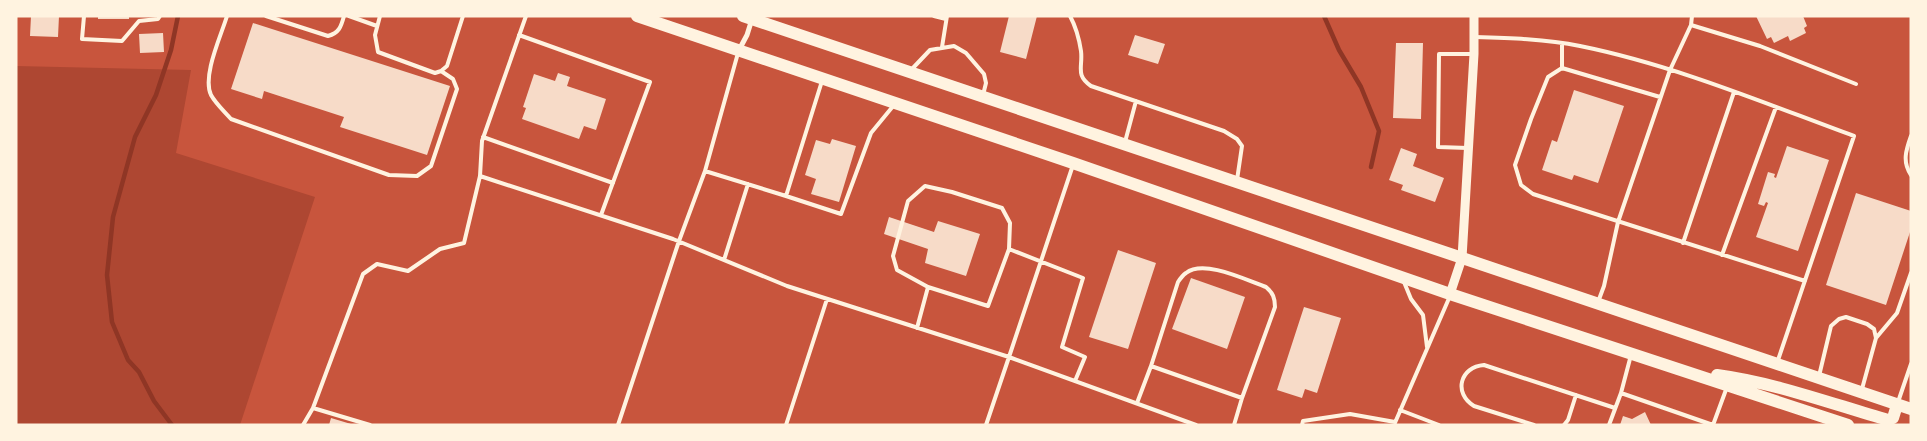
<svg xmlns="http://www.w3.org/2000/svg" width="1927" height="441" viewBox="0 0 1927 441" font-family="'IBM Plex Sans',sans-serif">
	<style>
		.green { fill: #ae4732 }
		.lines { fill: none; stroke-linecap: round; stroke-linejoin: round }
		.stream { stroke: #8f3625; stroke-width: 4.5 }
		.building { fill: #f7dbc8 }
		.service { stroke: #fff3e0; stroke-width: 4 }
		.minor { stroke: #fff3e0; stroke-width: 5 }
		.tertiary { stroke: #fff3e0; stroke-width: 9 }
		.trunk { stroke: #fff3e0; stroke-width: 12 }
	</style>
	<rect width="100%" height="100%" fill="#c8553d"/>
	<path class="green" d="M16,66L191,70L176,153L315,197L240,425H16Z"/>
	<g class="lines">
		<path class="stream" d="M1324,16L1339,50L1361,87L1379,131L1371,167
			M172,425L154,401L139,372L128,360L112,322L107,275L113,217L135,137L156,95L171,50L178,16"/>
	</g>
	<path class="building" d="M31,16H59L58,37L30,36Z
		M98,16H129V19H98Z
		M1009,16H1037L1026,59L1000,52Z
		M1756,16H1803L1807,26L1804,28L1806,33L1790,41L1788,36L1774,43L1771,37L1767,39Z
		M253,23L450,86L427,155L340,127L344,117L264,91L262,99L231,89Z
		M163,33L164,52L140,53L139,34Z
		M1135,35L1165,44L1158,64L1128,55Z
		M1396,43H1423L1421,119L1393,118Z
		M558,73L570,77L567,86L606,99L596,130L584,126L579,139L522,119L526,108L523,107L534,74L555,81Z
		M1574,90L1624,106L1598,183L1574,175L1572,180L1542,170L1552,140L1557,142Z
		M832,139L856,146L839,202L811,194L816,179L805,175L816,140L830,144Z
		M1787,146L1829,160L1798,251L1756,237L1768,203L1766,202L1764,206L1758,204L1768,172L1775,174L1774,177L1776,178Z
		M1401,148L1417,154L1413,166L1444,178L1435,202L1401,190L1403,185L1389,180Z
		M1856,193L1911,211V229L1886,305L1826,285Z
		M889,217L934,232L938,221L980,234L966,276L925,263L928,249L884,234Z
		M1118,250L1156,263L1128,349L1089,337Z
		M1191,278L1245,297L1227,349L1172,329Z
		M1304,307L1341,318L1317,393L1305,389L1302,398L1277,390Z
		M1645,412L1651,425H1620L1623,416L1632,419Z
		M331,418L351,424V425H329Z"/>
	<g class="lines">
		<path class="service" d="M84,16L82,39L122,41L139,21L158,19L160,16
			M227,16C221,36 202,76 211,95C216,104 224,111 231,119L389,175L417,176L431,166L457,89L453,79L441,71
			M266,16L328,36C339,33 341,27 344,16
			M349,16L377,26
			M380,16L375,35L378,52L435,73L441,71L447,66L463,16
			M934,16L946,19
			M1070,16C1076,27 1079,38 1081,51C1083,67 1075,75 1091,86L1224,131L1237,139L1242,146L1237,180
			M1691,25L1760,46L1856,84
			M519,35L650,82L601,215
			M1474,37C1509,38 1545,39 1580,46C1674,65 1764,103 1854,136L1777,363
			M1562,43V68L1548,77L1531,119L1515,165L1521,185L1533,194L1805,281
			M942,47L947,16
			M1562,68L1660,97
			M912,69L930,50L954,46L966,53L984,74L986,83L983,95
			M1911,136C1906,150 1902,162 1911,175
			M483,137L613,183
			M1125,142L1136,101
			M1468,148L1438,147L1439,54H1474
			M705,171L738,53
			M480,176L482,141L526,16
			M786,196L841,214L871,133L894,105
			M1683,243L1734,92
			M1722,255L1776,107
			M724,260L748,184
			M1404,282L1411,299L1423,315L1427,347
			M928,287L897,270L893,256L908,201L925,186L952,192L1002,208L1010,223L1009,249
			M1598,302L1604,286L1618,222L1670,70L1691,25L1692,16
			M917,328L928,287L988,306L1009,249L1083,278L1062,347L1085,357L1075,381
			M1876,338L1897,313L1911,273
			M1151,366L1178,282C1180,279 1183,275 1186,273C1204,259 1246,280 1266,287C1273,293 1275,298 1275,307L1242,398
			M1819,376L1831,326L1839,319L1846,317L1867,324L1874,329L1876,338L1862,389
			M1621,393L1713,425
			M1898,402L1911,364
			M1137,403L1151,366L1242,398L1234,425
			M1400,410L1439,425
			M303,425L313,408
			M370,425L313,408L363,274L377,264L408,271L440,249L464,243L480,176L673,239L787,286L1009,357L1073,165
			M618,425L679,241L705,171L786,196L822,81
			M786,425L827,299
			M986,425L1009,357L1196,425
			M1302,425L1303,421L1350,414L1395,422
			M1394,425L1450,296
			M1534,425L1474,406C1453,393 1460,367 1484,365L1615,408
			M1564,425L1568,420L1576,395
			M1609,425L1621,393L1631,355
			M1713,425L1727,387"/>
		<path class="minor" d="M739,50L747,35L752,19"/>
		<path class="tertiary" d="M1450,294L1462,258L1474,54V16"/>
		<path class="trunk" d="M637,16L1073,163L1450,294L1848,425
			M743,16L1911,409
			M1717,375C1776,383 1832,404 1888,420L1893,418L1897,405"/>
	</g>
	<rect width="1927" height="441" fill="none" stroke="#fff3e0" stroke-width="35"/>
</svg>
